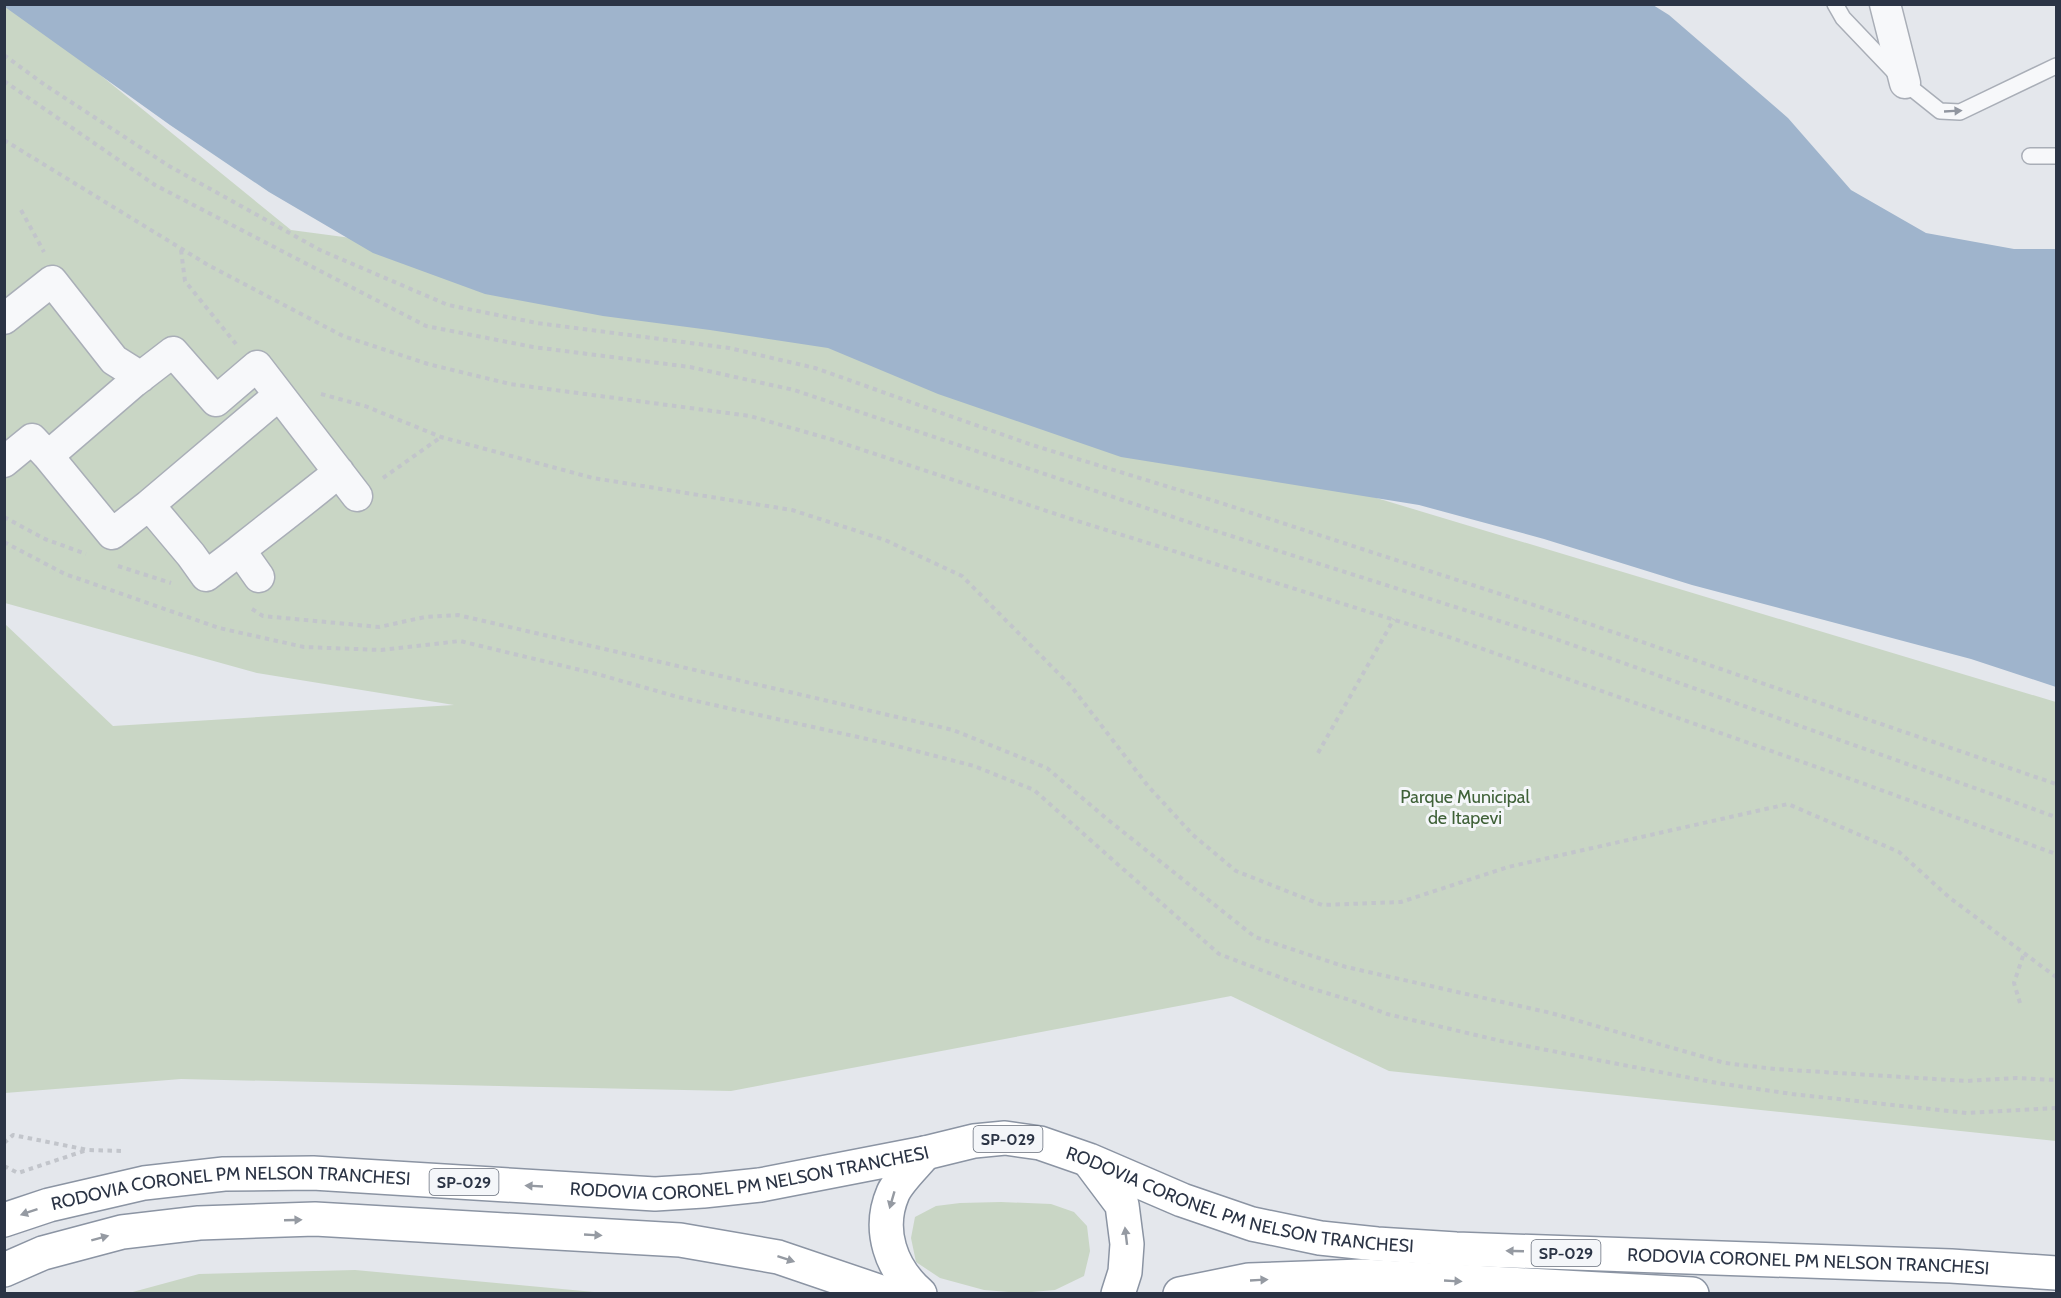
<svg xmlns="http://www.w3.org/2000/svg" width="2061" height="1298" viewBox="0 0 2061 1298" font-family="Cabin,sans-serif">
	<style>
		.green { fill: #c9d6c5 }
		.water { fill: #9fb4cc }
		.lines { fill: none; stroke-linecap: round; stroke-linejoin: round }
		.lane-casing { stroke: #a9aeb7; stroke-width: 18 }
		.street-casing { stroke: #a9aeb7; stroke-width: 33 }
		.highway-casing { stroke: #8b94a3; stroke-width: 36 }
		.path { stroke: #c2c5cb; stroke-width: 4; stroke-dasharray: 4.5 4.5; stroke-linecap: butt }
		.lane { stroke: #f7f8fa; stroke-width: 15 }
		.street { stroke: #f7f8fa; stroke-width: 30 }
		.highway { stroke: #fff; stroke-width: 33 }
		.oneway { fill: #9196a0 }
		.oneway2 { fill: #959aa2 }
		.labels { text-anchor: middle; stroke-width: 6; stroke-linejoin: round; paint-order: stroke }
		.shield { fill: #f4f6f9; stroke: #676e7b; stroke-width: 1.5 }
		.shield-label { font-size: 16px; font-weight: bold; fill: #2b3445 }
		.park-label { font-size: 18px; fill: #3f6138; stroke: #f4f6f9 }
		.street-label { font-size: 18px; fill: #2b3445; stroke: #f4f6f9 }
	</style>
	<rect width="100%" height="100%" fill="#e4e7ec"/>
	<path class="green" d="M13,4L291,230L637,276L2056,702V1141L1389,1071L1231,996L731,1091L181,1079L5,1093V624L113,726L454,705L257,673L5,603L4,5Z
		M1001,1202L1051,1204L1074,1212L1087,1226L1090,1251L1084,1276L1055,1290L1020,1293L984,1290L940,1278L916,1262L911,1238L915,1217L936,1206L960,1203Z
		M355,1270L605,1293H129L199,1274Z"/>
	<path class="water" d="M5,4L1653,5L1669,15L1788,118L1851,190L1926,233L2014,249H2056V687L1971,659L1692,585L1544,539L1419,505L1121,457L938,394L828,348L710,330L603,316L485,294L373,253L269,192L170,125L5,7Z"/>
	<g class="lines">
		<g class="lane-casing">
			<path id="lane" d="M1835,4L1843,18L1905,83L1940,111L1960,112L2056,66
				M2030,156H2056"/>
		</g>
		<g class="street-casing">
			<path id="street" d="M1885,4L1905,83
				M4,319L52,281L114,360L141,377
				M4,462L32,439L48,456
				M149,505L279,395
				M259,577L240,550L339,472C296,508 251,542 206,576L191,555L149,505L112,534L48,456L134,382L173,352L216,401L257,366L357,496"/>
		</g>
		<g class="highway-casing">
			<g id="highway">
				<path d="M1089,1161L1122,1205L1127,1244L1125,1272L1118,1294"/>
				<path id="s1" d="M4,1220L49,1205L144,1183L224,1174L313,1173L655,1194L703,1191L760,1185L925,1153L974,1141L1005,1138L1040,1143L1089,1160L1182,1200L1252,1224L1320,1238L1377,1244L1456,1249L1951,1266L2056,1273"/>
				<path d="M4,1270L43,1253L122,1232L199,1223L315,1219L680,1240L778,1257L887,1294"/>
				<path d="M920,1294C891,1269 877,1230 893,1193C898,1181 916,1164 925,1153"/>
				<path d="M1180,1294L1249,1280L1362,1276L1692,1294"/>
			</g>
		</g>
		<path class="path" d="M4,55L45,85L169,166L320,250L448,305L537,323L729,348L815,368L1029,444L1221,503L1540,607L2056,784
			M4,81L155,185L426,326L533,347L690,367L794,390L1203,527L1553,638L2056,817
			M4,140L208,265L343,336L428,364L510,384L750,416L830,439L1071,519L1446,636L1859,782L2056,854
			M21,210L44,252
			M181,250L185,281L236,344
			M321,394L365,406L441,437L593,478L792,510L885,540L962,576L1071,686L1148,786L1193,835L1236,871L1322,905L1401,902L1508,867L1788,804L1899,852L1950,898L2056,977
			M383,478L441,437
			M4,517L45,539L86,554
			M4,542L65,574L219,628L304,647L381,650L460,641L597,674L678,697L885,743L974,766L1034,790L1219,954L1303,986L1350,1000L1387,1014L1501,1041L1618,1064L1717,1083L1792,1094L1967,1113L2056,1108
			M118,566L171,583
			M252,609L263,616L379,627L425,617L458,615L953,730L1047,768L1107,819L1255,937L1346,967L1551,1013L1725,1063L1775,1069L1966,1081L2017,1078L2056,1080
			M1318,753L1394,619
			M2020,1003L2014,983L2024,953
			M4,1143L13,1135L88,1150L124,1151
			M4,1166L18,1173L87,1150"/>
		<use href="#lane" class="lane"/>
		<use href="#street" class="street"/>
		<use href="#highway" class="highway"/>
	</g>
	<defs><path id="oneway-solid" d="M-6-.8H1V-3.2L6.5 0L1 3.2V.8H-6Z" transform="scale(1.5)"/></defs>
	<use class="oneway" href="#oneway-solid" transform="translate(1953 111) rotate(-3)"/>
	<g class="oneway2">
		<use href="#oneway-solid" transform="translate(534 1186) rotate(-177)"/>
		<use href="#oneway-solid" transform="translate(892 1200) rotate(106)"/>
		<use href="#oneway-solid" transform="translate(29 1212) rotate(161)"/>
		<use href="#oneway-solid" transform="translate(293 1220) rotate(-2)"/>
		<use href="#oneway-solid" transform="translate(593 1235) rotate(3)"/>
		<use href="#oneway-solid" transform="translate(1126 1236) rotate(-97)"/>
		<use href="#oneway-solid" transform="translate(100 1238) rotate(-15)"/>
		<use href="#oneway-solid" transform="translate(1515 1251) rotate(-178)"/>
		<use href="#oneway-solid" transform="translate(786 1259) rotate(18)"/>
		<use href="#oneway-solid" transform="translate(1259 1280) rotate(-3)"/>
		<use href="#oneway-solid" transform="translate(1453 1281) rotate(3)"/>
	</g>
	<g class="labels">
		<g class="shield">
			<rect x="973.5" y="1126" width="69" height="26" rx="4.5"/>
			<rect x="429.5" y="1169" width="69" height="26" rx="4.5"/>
			<rect x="1531.5" y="1240" width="69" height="26" rx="4.5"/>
		</g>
		<g class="shield-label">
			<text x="1008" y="1145">SP-029</text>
			<text x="464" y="1188">SP-029</text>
			<text x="1566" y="1259">SP-029</text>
		</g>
		<g class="park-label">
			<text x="1465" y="803">Parque Municipal<tspan x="1465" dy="21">de Itapevi</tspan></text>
		</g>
		<g class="street-label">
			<text dy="6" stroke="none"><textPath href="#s1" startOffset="753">RODOVIA CORONEL PM NELSON TRANCHESI</textPath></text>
			<text dy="6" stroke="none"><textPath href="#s1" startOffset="231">RODOVIA CORONEL PM NELSON TRANCHESI</textPath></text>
			<text dy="6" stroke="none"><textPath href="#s1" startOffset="1257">RODOVIA CORONEL PM NELSON TRANCHESI</textPath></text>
			<text dy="6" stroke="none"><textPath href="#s1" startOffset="1833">RODOVIA CORONEL PM NELSON TRANCHESI</textPath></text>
		</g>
	</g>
	<rect width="2061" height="1298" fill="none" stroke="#2b3445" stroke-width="12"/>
</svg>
